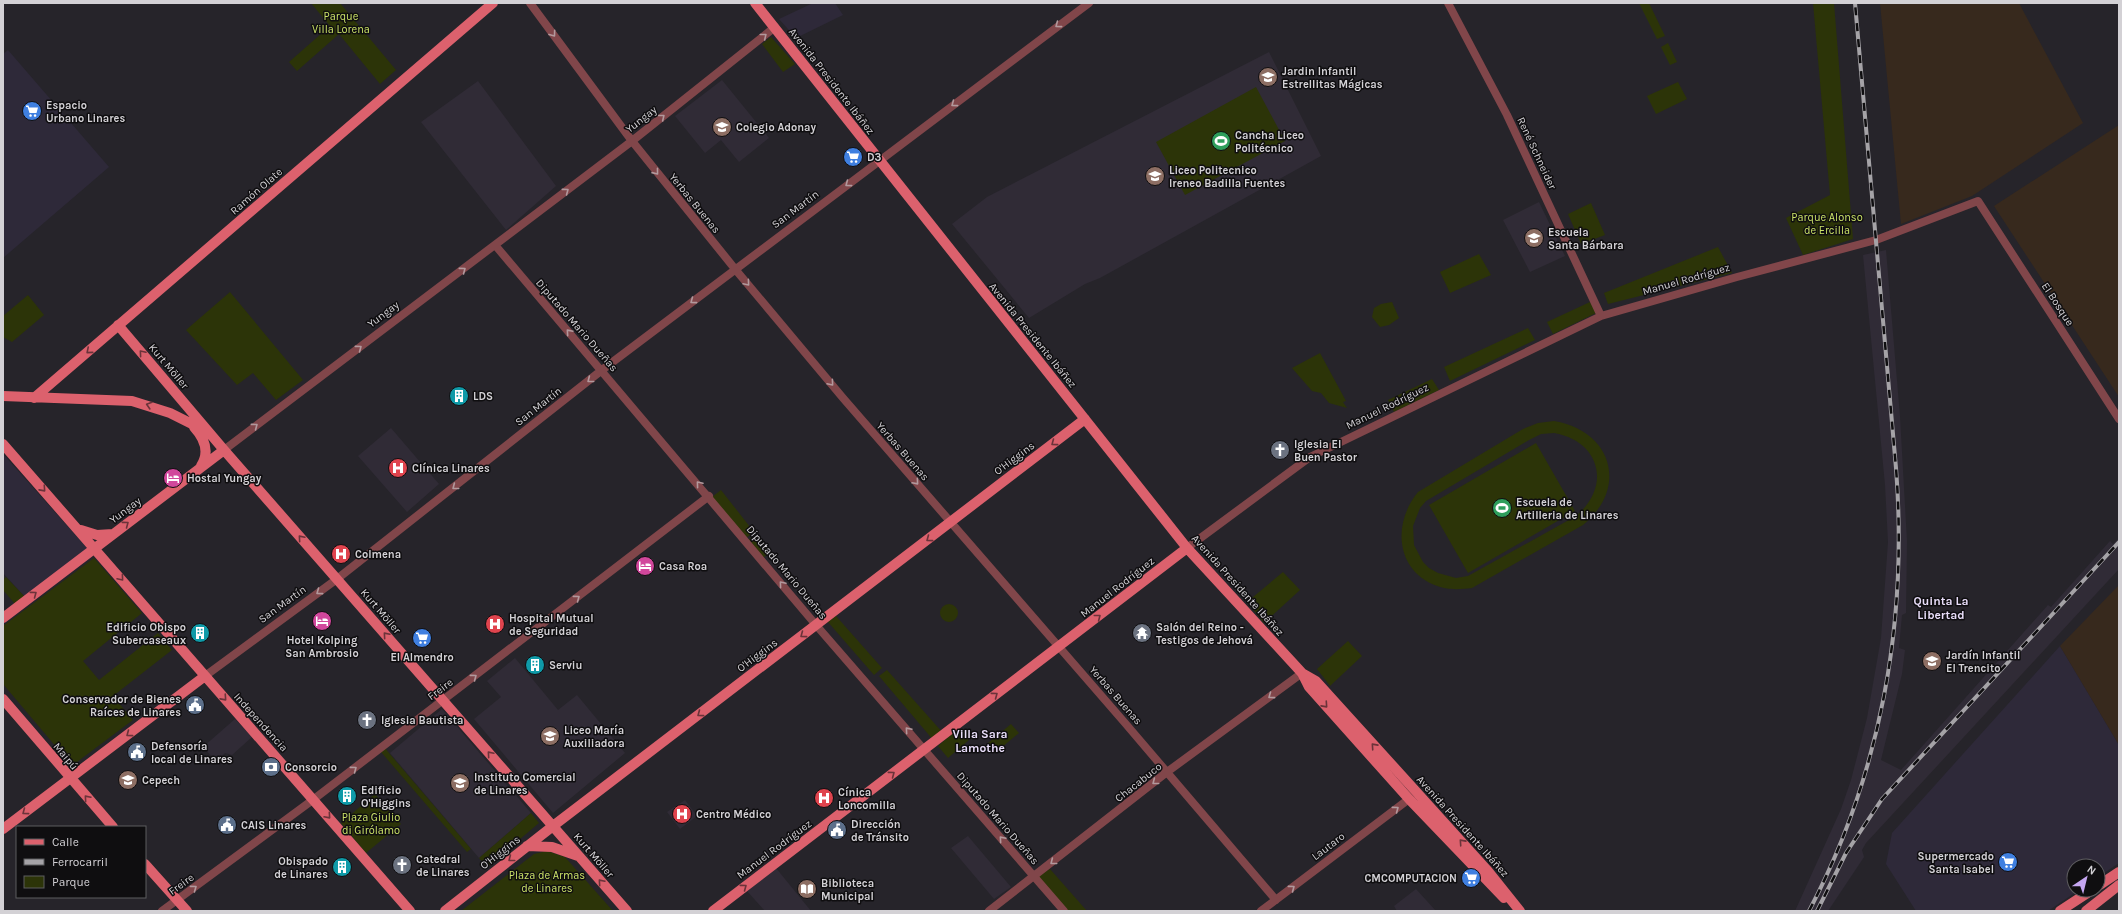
<svg xmlns="http://www.w3.org/2000/svg" width="2122" height="914" viewBox="0 0 2122 914" font-family="Karla,sans-serif">
	<style>
		.commercial { fill: #2e2939 }
		.industrial { fill: #37291d }
		.built { fill: #302b36 }
		.green { fill: #2c3408; fill-rule: evenodd }
		.lines { fill: none; stroke-linecap: round; stroke-linejoin: round }
		.minor { stroke: #81464a; stroke-width: 8 }
		.major { stroke: #dc616d; stroke-width: 10 }
		.rail-casing { stroke: #a5a3a7; stroke-width: 4 }
		.rail { stroke: #0f0e10; stroke-width: 2.5; stroke-dasharray: 8; stroke-linecap: butt }
		.oneway { stroke: #b2999d }
		.oneway2 { stroke: #6b333a }
		.labels { text-anchor: middle; stroke-width: 3; stroke-linejoin: round; paint-order: stroke }
		.park-label { font-size: 11px; fill: #cde469; stroke: #0f0e10 }
		.poi-label { font-size: 11px; font-weight: bold; fill: #d3d1d5; stroke: #0f0e10; text-anchor: start }
		.street-label { font-size: 11px; fill: #d3d1d5; stroke: #0f0e10 }
		.neighbourhood-label { font-size: 12px; font-weight: bold; fill: #e9defa; stroke: #0f0e10 }
	</style>
	<rect width="100%" height="100%" fill="#26242a"/>
	<path class="commercial" d="M813,3H835L843,15L796,38L779,19Z
		M8,50L109,167L3,258V54Z
		M3,454L88,549L25,597L3,573Z
		M2060,646L2119,745V863L2098,877V866H2074V890H2079L2048,911H1916L1886,864L1892,833Z"/>
	<path class="industrial" d="M1880,3H2019L2083,123L1972,196L1901,224Z
		M2119,125V397L1994,206Z
		M2119,585V745L2060,646Z"/>
	<path class="built" d="M1269,52L1321,156L1100,278L1085,284L1029,318L952,224L987,197Z
		M722,80L769,138L739,162L721,140L705,153L675,116Z
		M478,81L556,186L506,230L421,122Z
		M1539,202L1565,256L1530,272L1503,220Z
		M1886,250L1900,416L1907,541L1906,613L1902,615L1899,648L1905,650L1902,674L1881,760L1901,770L2048,605L2051,607L2110,541L2113,544L2119,538V569L1866,843L1862,850L1864,857L1828,911H1795L1841,809L1851,780L1867,718L1881,638L1888,542L1885,485L1863,255Z
		M391,428L439,484L407,512L358,456Z
		M515,658L558,710L577,695L625,753L553,813L474,719L501,697L487,681Z
		M442,709L531,813L479,858L390,753Z
		M235,719L252,737L232,755L225,753L216,761L203,747Z
		M685,800L697,816L680,829L667,812Z
		M968,836L1011,887L994,899L951,848Z
		M776,868L811,911H765L747,891Z
		M1416,889L1436,911H1397L1394,906Z"/>
	<path class="green" d="M311,3H340L396,70L380,84L339,34L297,71L289,62L330,26Z
		M1639,3H1649L1665,36L1657,39Z
		M1813,3H1834L1853,239L1803,255L1786,218L1830,195Z
		M771,37L795,64L783,72L762,44Z
		M1668,43L1677,62L1670,65L1661,47Z
		M1678,82L1687,99L1656,114L1647,96Z
		M1256,87L1285,141L1185,195L1156,142Z
		M1591,203L1605,235L1581,244L1568,214Z
		M1718,247L1732,273L1608,304L1604,293Z
		M1479,254L1491,275L1450,293L1440,272Z
		M230,292L303,380L276,400L253,373L237,385L186,330Z
		M28,295L44,315L12,342L3,337V316Z
		M1392,302L1399,318L1389,325L1380,327L1372,317L1374,308L1381,304Z
		M1590,302L1596,313L1553,334L1547,322Z
		M1528,328L1535,340L1450,381L1444,367Z
		M1320,353L1346,401L1343,402L1347,408L1329,403L1321,393L1312,391L1292,368Z
		M1432,379L1439,390L1394,412L1388,400Z
		M1554,421C1612,431 1629,487 1583,525L1472,588C1463,589 1454,590 1444,588C1397,577 1390,526 1418,492L1523,429L1538,423ZM1554,433C1600,441 1612,486 1576,516L1468,576L1456,578L1438,573L1429,568L1423,562L1414,545L1413,526L1420,508L1426,501L1529,440L1541,434Z
		M1536,443L1575,511L1468,573L1429,505Z
		M721,490L754,532L746,538L712,497Z
		M756,534L771,551L763,558L748,540Z
		M94,558L142,613L83,661L99,680L158,633L172,650L113,696L133,720L77,762L68,761L3,684V626Z
		M1283,572L1300,590L1264,623L1247,602Z
		M6,577L25,597L15,604L3,590V580Z
		M940 613a9 9 0 1 1 18 0a9 9 0 1 1-18 0Z
		M836,616L882,668L874,675L828,622Z
		M1348,641L1362,656L1330,686L1317,669Z
		M887,670L943,733L934,741L879,676Z
		M1011,724L1019,733L995,753L988,743Z
		M959,728L969,740L948,758L938,746Z
		M385,748L389,753L471,849L467,852L381,752Z
		M375,794L401,824L366,853L341,823Z
		M531,813L539,823L487,867L479,858Z
		M547,851L565,857L613,911H461L534,854Z
		M1050,869L1087,911H1067L1037,877Z"/>
	<g class="lines">
		<path class="minor" d="M530,3L632,141L735,269L843,398L1125,723L1276,900
			M1448,3L1507,115L1601,316
			M495,245L816,625L1064,911
			M224,450L632,141L775,27
			M1187,548L1310,457L1601,316L1737,277L1876,240L1978,201L2119,419
			M205,676L337,579L602,370L1089,3
			M162,911L314,799L709,496
			M989,911L1167,772L1302,673
			M1261,911L1409,799"/>
		<path class="major" d="M755,3L1187,548L1302,673L1316,681L1488,871L1520,911
			M118,325L224,450L627,911
			M3,396L132,401L170,413L204,430
			M34,398L493,3
			M194,427C205,439 210,452 201,466
			M3,444L410,911
			M81,530L97,535L113,534
			M3,618L224,450
			M1302,673L1309,687L1409,799L1504,898
			M3,699L113,827
			M3,829L205,676
			M527,846L552,847L578,856
			M145,864L187,911
			M2098,886L2119,872
			M445,911L553,826L1085,419
			M713,911L1187,548
			M2060,911L2092,890
			M2086,911L2119,885"/>
		<g class="rail-casing">
			<path id="rail" d="M1809,911C1881,774 1908,622 1896,468L1855,3
				M1817,911L1846,853L1882,799L2119,542"/>
		</g>
		<use href="#rail" class="rail"/>
	</g>
	<defs><path id="oneway-chevron" d="M-2-3.5L2.5 0L-2 3.5" fill="none" stroke-width="1.6" stroke-linecap="round" stroke-linejoin="round"/></defs>
	<g class="oneway">
		<use href="#oneway-chevron" transform="translate(1058 25) rotate(143)"/>
		<use href="#oneway-chevron" transform="translate(553 34) rotate(54)"/>
		<use href="#oneway-chevron" transform="translate(764 36) rotate(-39)"/>
		<use href="#oneway-chevron" transform="translate(954 104) rotate(143)"/>
		<use href="#oneway-chevron" transform="translate(662 117) rotate(-39)"/>
		<use href="#oneway-chevron" transform="translate(656 172) rotate(51)"/>
		<use href="#oneway-chevron" transform="translate(848 184) rotate(143)"/>
		<use href="#oneway-chevron" transform="translate(566 191) rotate(-37)"/>
		<use href="#oneway-chevron" transform="translate(463 270) rotate(-37)"/>
		<use href="#oneway-chevron" transform="translate(747 283) rotate(50)"/>
		<use href="#oneway-chevron" transform="translate(693 301) rotate(143)"/>
		<use href="#oneway-chevron" transform="translate(569 332) rotate(-131)"/>
		<use href="#oneway-chevron" transform="translate(359 348) rotate(-37)"/>
		<use href="#oneway-chevron" transform="translate(590 380) rotate(142)"/>
		<use href="#oneway-chevron" transform="translate(831 383) rotate(50)"/>
		<use href="#oneway-chevron" transform="translate(255 426) rotate(-37)"/>
		<use href="#oneway-chevron" transform="translate(916 482) rotate(49)"/>
		<use href="#oneway-chevron" transform="translate(699 484) rotate(-130)"/>
		<use href="#oneway-chevron" transform="translate(455 487) rotate(142)"/>
		<use href="#oneway-chevron" transform="translate(782 584) rotate(-130)"/>
		<use href="#oneway-chevron" transform="translate(319 592) rotate(144)"/>
		<use href="#oneway-chevron" transform="translate(577 598) rotate(-37)"/>
		<use href="#oneway-chevron" transform="translate(474 677) rotate(-37)"/>
		<use href="#oneway-chevron" transform="translate(1271 696) rotate(144)"/>
		<use href="#oneway-chevron" transform="translate(908 730) rotate(-131)"/>
		<use href="#oneway-chevron" transform="translate(354 769) rotate(-37)"/>
		<use href="#oneway-chevron" transform="translate(1155 782) rotate(142)"/>
		<use href="#oneway-chevron" transform="translate(1396 809) rotate(-37)"/>
		<use href="#oneway-chevron" transform="translate(1002 839) rotate(-131)"/>
		<use href="#oneway-chevron" transform="translate(1053 862) rotate(142)"/>
		<use href="#oneway-chevron" transform="translate(194 888) rotate(-36)"/>
		<use href="#oneway-chevron" transform="translate(1292 888) rotate(-37)"/>
	</g>
	<g class="oneway2">
		<use href="#oneway-chevron" transform="translate(89 351) rotate(139)"/>
		<use href="#oneway-chevron" transform="translate(142 353) rotate(-130)"/>
		<use href="#oneway-chevron" transform="translate(149 405) rotate(-163)"/>
		<use href="#oneway-chevron" transform="translate(1054 443) rotate(143)"/>
		<use href="#oneway-chevron" transform="translate(43 489) rotate(48)"/>
		<use href="#oneway-chevron" transform="translate(126 524) rotate(-37)"/>
		<use href="#oneway-chevron" transform="translate(301 538) rotate(-131)"/>
		<use href="#oneway-chevron" transform="translate(929 539) rotate(143)"/>
		<use href="#oneway-chevron" transform="translate(121 578) rotate(50)"/>
		<use href="#oneway-chevron" transform="translate(34 594) rotate(-37)"/>
		<use href="#oneway-chevron" transform="translate(1098 617) rotate(-38)"/>
		<use href="#oneway-chevron" transform="translate(386 635) rotate(-131)"/>
		<use href="#oneway-chevron" transform="translate(803 635) rotate(143)"/>
		<use href="#oneway-chevron" transform="translate(995 695) rotate(-37)"/>
		<use href="#oneway-chevron" transform="translate(224 698) rotate(48)"/>
		<use href="#oneway-chevron" transform="translate(1325 705) rotate(48)"/>
		<use href="#oneway-chevron" transform="translate(700 714) rotate(143)"/>
		<use href="#oneway-chevron" transform="translate(129 734) rotate(143)"/>
		<use href="#oneway-chevron" transform="translate(1374 746) rotate(-132)"/>
		<use href="#oneway-chevron" transform="translate(490 754) rotate(-131)"/>
		<use href="#oneway-chevron" transform="translate(892 774) rotate(-37)"/>
		<use href="#oneway-chevron" transform="translate(87 798) rotate(-131)"/>
		<use href="#oneway-chevron" transform="translate(25 812) rotate(143)"/>
		<use href="#oneway-chevron" transform="translate(328 816) rotate(49)"/>
		<use href="#oneway-chevron" transform="translate(1462 842) rotate(-132)"/>
		<use href="#oneway-chevron" transform="translate(511 859) rotate(142)"/>
		<use href="#oneway-chevron" transform="translate(601 882) rotate(-131)"/>
		<use href="#oneway-chevron" transform="translate(744 887) rotate(-37)"/>
	</g>
	<defs>
		<g id="school-disc" transform="scale(1)"><circle r="9.5" fill="#8d6e63" stroke="#0f0e10"/><path d="M0-5L7-2L0 1L-7-2ZM-4 1L0 2.5L4 1V4Q0 6-4 4Z" fill="#fff"/></g>
		<g id="supermarket-disc" transform="scale(1)"><circle r="9.5" fill="#3f7fe0" stroke="#0f0e10"/><path d="M-6-5.5h2.5l.6 2H6L4.5 2H-2.5L-4.4-4H-6ZM-1.5 3.2a1.3 1.3 0 1 0 .1 0ZM3 3.2a1.3 1.3 0 1 0 .1 0Z" fill="#fff"/></g>
		<g id="stadium-disc" transform="scale(1)"><circle r="9.5" fill="#2e9e5b" stroke="#0f0e10"/><path d="M0-5a6.5 5 0 1 0 0 10a6.5 5 0 1 0 0-10ZM-3.5-1.8h7v3.6h-7Z" fill="#fff"/></g>
		<g id="building-disc" transform="scale(1)"><circle r="9.5" fill="#0f9aa8" stroke="#0f0e10"/><path d="M-4-6H4V6H1V3H-1V6H-4ZM-2.5-4.3h1.7v1.8h-1.7ZM.8-4.3h1.7v1.8H.8ZM-2.5-1h1.7V.8h-1.7ZM.8-1h1.7V.8H.8Z" fill="#fff"/></g>
		<g id="church-disc" transform="scale(1)"><circle r="9.5" fill="#6b7280" stroke="#0f0e10"/><path d="M-1.2-6h2.4v3.5h3.3v2.4h-3.3V6h-2.4V-.1h-3.3v-2.4h3.3Z" fill="#fff"/></g>
		<g id="hospital-disc" transform="scale(1)"><circle r="9.5" fill="#e0444e" stroke="#0f0e10"/><path d="M-5-5h3v3.5h4V-5h3V5h-3V1.5h-4V5h-3Z" fill="#fff"/></g>
		<g id="hotel-disc" transform="scale(1)"><circle r="9.5" fill="#d1479c" stroke="#0f0e10"/><path d="M-6-4.5h1.5V1H6V5H4.5V3h-9V5H-6ZM-4 0a1.8 1.8 0 1 1 3.6 0ZM.5 0V-2.5h3Q6-2.5 6 0Z" fill="#fff"/></g>
		<g id="temple-disc" transform="scale(1)"><circle r="9.5" fill="#6b7280" stroke="#0f0e10"/><path d="M0-6L5-2H3V0L6.5 2.5H4V6H1.5V3h-3V6H-4V2.5H-6.5L-3 0V-2H-5Z" fill="#fff"/></g>
		<g id="civic-disc" transform="scale(1)"><circle r="9.5" fill="#5c6f8a" stroke="#0f0e10"/><path d="M-.6-6.5H3V-4.5H.6V-3L4-1V1h2V6H-6V1h2V-1L-.6-3ZM-1.2 2.5V6h2.4V2.5Z" fill="#fff"/></g>
		<g id="bank-disc" transform="scale(1)"><circle r="9.5" fill="#5c6f8a" stroke="#0f0e10"/><path d="M-6-4H6V4H-6ZM0-2.3a2.3 2.3 0 1 0 0 4.6a2.3 2.3 0 1 0 0-4.6Z" fill="#fff"/></g>
		<g id="university-disc" transform="scale(1)"><circle r="9.5" fill="#8d6e63" stroke="#0f0e10"/><path d="M0-5L7-2L0 1L-7-2ZM-4 1L0 2.5L4 1V4Q0 6-4 4Z" fill="#fff"/></g>
		<g id="library-disc" transform="scale(1)"><circle r="9.5" fill="#8d6e63" stroke="#0f0e10"/><path d="M-6-4Q-3-5.5-.7-3.5V5Q-3 3-6 4ZM6-4Q3-5.5 .7-3.5V5Q3 3 6 4Z" fill="#fff"/></g>
	</defs>
	<g fill-rule="evenodd">
		<use href="#school-disc" x="1268" y="77"/>
		<use href="#supermarket-disc" x="32" y="111"/>
		<use href="#school-disc" x="722" y="127"/>
		<use href="#stadium-disc" x="1221" y="141"/>
		<use href="#supermarket-disc" x="853" y="157"/>
		<use href="#school-disc" x="1155" y="176"/>
		<use href="#school-disc" x="1534" y="238"/>
		<use href="#building-disc" x="459" y="396"/>
		<use href="#church-disc" x="1280" y="450"/>
		<use href="#hospital-disc" x="398" y="468"/>
		<use href="#hotel-disc" x="173" y="478"/>
		<use href="#stadium-disc" x="1502" y="508"/>
		<use href="#hospital-disc" x="341" y="554"/>
		<use href="#hotel-disc" x="645" y="566"/>
		<use href="#hotel-disc" x="322" y="621"/>
		<use href="#hospital-disc" x="495" y="624"/>
		<use href="#building-disc" x="200" y="633"/>
		<use href="#temple-disc" x="1142" y="633"/>
		<use href="#supermarket-disc" x="422" y="638"/>
		<use href="#school-disc" x="1932" y="661"/>
		<use href="#building-disc" x="535" y="665"/>
		<use href="#civic-disc" x="195" y="705"/>
		<use href="#church-disc" x="367" y="720"/>
		<use href="#school-disc" x="550" y="736"/>
		<use href="#civic-disc" x="137" y="752"/>
		<use href="#bank-disc" x="271" y="767"/>
		<use href="#university-disc" x="128" y="780"/>
		<use href="#school-disc" x="460" y="783"/>
		<use href="#building-disc" x="347" y="796"/>
		<use href="#hospital-disc" x="824" y="798"/>
		<use href="#hospital-disc" x="682" y="814"/>
		<use href="#civic-disc" x="227" y="825"/>
		<use href="#civic-disc" x="837" y="830"/>
		<use href="#supermarket-disc" x="2008" y="862"/>
		<use href="#church-disc" x="402" y="865"/>
		<use href="#building-disc" x="342" y="867"/>
		<use href="#supermarket-disc" x="1471" y="878"/>
		<use href="#library-disc" x="807" y="889"/>
	</g>
	<g class="labels">
		<g class="park-label">
			<text x="341" y="20">Parque<tspan x="341" dy="13">Villa Lorena</tspan></text>
			<text x="1827" y="221">Parque Alonso<tspan x="1827" dy="13">de Ercilla</tspan></text>
			<text x="371" y="821">Plaza Giulio<tspan x="371" dy="13">di Girólamo</tspan></text>
			<text x="547" y="879">Plaza de Armas<tspan x="547" dy="13">de Linares</tspan></text>
		</g>
		<g class="poi-label">
			<text x="1282" y="75">Jardin Infantil<tspan x="1282" dy="13">Estrellitas Mágicas</tspan></text>
			<text x="46" y="109">Espacio<tspan x="46" dy="13">Urbano Linares</tspan></text>
			<text x="736" y="131">Colegio Adonay</text>
			<text x="1235" y="139">Cancha Liceo<tspan x="1235" dy="13">Politécnico</tspan></text>
			<text x="867" y="161">D3</text>
			<text x="1169" y="174">Liceo Politecnico<tspan x="1169" dy="13">Ireneo Badilla Fuentes</tspan></text>
			<text x="1548" y="236">Escuela<tspan x="1548" dy="13">Santa Bárbara</tspan></text>
			<text x="473" y="400">LDS</text>
			<text x="1294" y="448">Iglesia El<tspan x="1294" dy="13">Buen Pastor</tspan></text>
			<text x="412" y="472">Clínica Linares</text>
			<text x="187" y="482">Hostal Yungay</text>
			<text x="1516" y="506">Escuela de<tspan x="1516" dy="13">Artilleria de Linares</tspan></text>
			<text x="355" y="558">Colmena</text>
			<text x="659" y="570">Casa Roa</text>
			<text x="509" y="622">Hospital Mutual<tspan x="509" dy="13">de Seguridad</tspan></text>
			<text x="186" y="631" text-anchor="end">Edificio Obispo<tspan x="186" dy="13">Subercaseaux</tspan></text>
			<text x="1156" y="631">Salón del Reino -<tspan x="1156" dy="13">Testigos de Jehová</tspan></text>
			<text x="322" y="644" text-anchor="middle">Hotel Kolping<tspan x="322" dy="13">San Ambrosio</tspan></text>
			<text x="1946" y="659">Jardín Infantil<tspan x="1946" dy="13">El Trencito</tspan></text>
			<text x="422" y="661" text-anchor="middle">El Almendro</text>
			<text x="549" y="669">Serviu</text>
			<text x="181" y="703" text-anchor="end">Conservador de Bienes<tspan x="181" dy="13">Raíces de Linares</tspan></text>
			<text x="381" y="724">Iglesia Bautista</text>
			<text x="564" y="734">Liceo María<tspan x="564" dy="13">Auxiliadora</tspan></text>
			<text x="151" y="750">Defensoría<tspan x="151" dy="13">local de Linares</tspan></text>
			<text x="285" y="771">Consorcio</text>
			<text x="474" y="781">Instituto Comercial<tspan x="474" dy="13">de Linares</tspan></text>
			<text x="142" y="784">Cepech</text>
			<text x="361" y="794">Edificio<tspan x="361" dy="13">O'Higgins</tspan></text>
			<text x="838" y="796">Cínica<tspan x="838" dy="13">Loncomilla</tspan></text>
			<text x="696" y="818">Centro Médico</text>
			<text x="851" y="828">Dirección<tspan x="851" dy="13">de Tránsito</tspan></text>
			<text x="241" y="829">CAIS Linares</text>
			<text x="1994" y="860" text-anchor="end">Supermercado<tspan x="1994" dy="13">Santa Isabel</tspan></text>
			<text x="416" y="863">Catedral<tspan x="416" dy="13">de Linares</tspan></text>
			<text x="328" y="865" text-anchor="end">Obispado<tspan x="328" dy="13">de Linares</tspan></text>
			<text x="1457" y="882" text-anchor="end">CMCOMPUTACION</text>
			<text x="821" y="887">Biblioteca<tspan x="821" dy="13">Municipal</tspan></text>
		</g>
		<g class="street-label">
			<text transform="translate(832 81) rotate(52)" y="4">Avenida Presidente Ibáñez</text>
			<text transform="translate(641 119) rotate(-38)" y="4">Yungay</text>
			<text transform="translate(1537 153) rotate(65)" y="4">René Schneider</text>
			<text transform="translate(256 191) rotate(-41)" y="4">Ramón Olate</text>
			<text transform="translate(695 203) rotate(51)" y="4">Yerbas Buenas</text>
			<text transform="translate(795 209) rotate(-37)" y="4">San Martín</text>
			<text transform="translate(1686 279) rotate(-16)" y="4">Manuel Rodríguez</text>
			<text transform="translate(2058 304) rotate(57)" y="4">El Bosque</text>
			<text transform="translate(383 314) rotate(-37)" y="4">Yungay</text>
			<text transform="translate(577 325) rotate(49)" y="4">Diputado Mario Dueñas</text>
			<text transform="translate(1033 335) rotate(51)" y="4">Avenida Presidente Ibáñez</text>
			<text transform="translate(169 366) rotate(50)" y="4">Kurt Möller</text>
			<text transform="translate(538 406) rotate(-38)" y="4">San Martín</text>
			<text transform="translate(1387 406) rotate(-26)" y="4">Manuel Rodríguez</text>
			<text transform="translate(903 451) rotate(49)" y="4">Yerbas Buenas</text>
			<text transform="translate(1014 458) rotate(-37)" y="4">O'Higgins</text>
			<text transform="translate(125 510) rotate(-37)" y="4">Yungay</text>
			<text transform="translate(787 572) rotate(50)" y="4">Diputado Mario Dueñas</text>
			<text transform="translate(1238 585) rotate(48)" y="4">Avenida Presidente Ibáñez</text>
			<text transform="translate(1117 587) rotate(-38)" y="4">Manuel Rodríguez</text>
			<text transform="translate(282 604) rotate(-36)" y="4">San Martín</text>
			<text transform="translate(381 611) rotate(49)" y="4">Kurt Möller</text>
			<text transform="translate(757 655) rotate(-37)" y="4">O'Higgins</text>
			<text transform="translate(440 689) rotate(-37)" y="4">Freire</text>
			<text transform="translate(1116 695) rotate(49)" y="4">Yerbas Buenas</text>
			<text transform="translate(261 722) rotate(48)" y="4">Independencia</text>
			<text transform="translate(66 756) rotate(50)" y="4">Maipú</text>
			<text transform="translate(1138 782) rotate(-38)" y="4">Chacabuco</text>
			<text transform="translate(998 818) rotate(49)" y="4">Diputado Mario Dueñas</text>
			<text transform="translate(1463 826) rotate(48)" y="4">Avenida Presidente Ibáñez</text>
			<text transform="translate(1328 846) rotate(-37)" y="4">Lautaro</text>
			<text transform="translate(774 849) rotate(-37)" y="4">Manuel Rodríguez</text>
			<text transform="translate(500 852) rotate(-38)" y="4">O'Higgins</text>
			<text transform="translate(594 855) rotate(49)" y="4">Kurt Möller</text>
			<text transform="translate(181 884) rotate(-36)" y="4">Freire</text>
		</g>
		<g class="neighbourhood-label">
			<text x="1941" y="605">Quinta La<tspan x="1941" dy="14">Libertad</tspan></text>
			<text x="980" y="738">Villa Sara<tspan x="980" dy="14">Lamothe</tspan></text>
		</g>
	</g>
	<rect width="2122" height="914" fill="none" stroke="#d3d1d5" stroke-width="8"/>
	<rect x="16" y="826" width="130" height="72" fill="#0f0e10" stroke="#5d5c5f"/>
	<rect x="24" y="839" width="20" height="6" fill="#dc616d" stroke="#5d5c5f"/>
	<text x="52" y="846" font-size="12" fill="#d3d1d5">Calle</text>
	<rect x="24" y="859" width="20" height="6" fill="#a5a3a7" stroke="#5d5c5f"/>
	<text x="52" y="866" font-size="12" fill="#d3d1d5">Ferrocarril</text>
	<rect x="24" y="876" width="20" height="12" fill="#2c3408" stroke="#5d5c5f"/>
	<text x="52" y="886" font-size="12" fill="#d3d1d5">Parque</text>
	<g transform="translate(2086 878) rotate(35)"><circle r="19" fill="#0f0e10" stroke="#5d5c5f"/>
	<path d="M0-3L7 15L0 10L-7 15Z" fill="#c5a6f1"/>
	<text y="-6" font-size="11" font-weight="bold" text-anchor="middle" fill="#d3d1d5">N</text>
	</g>
</svg>
